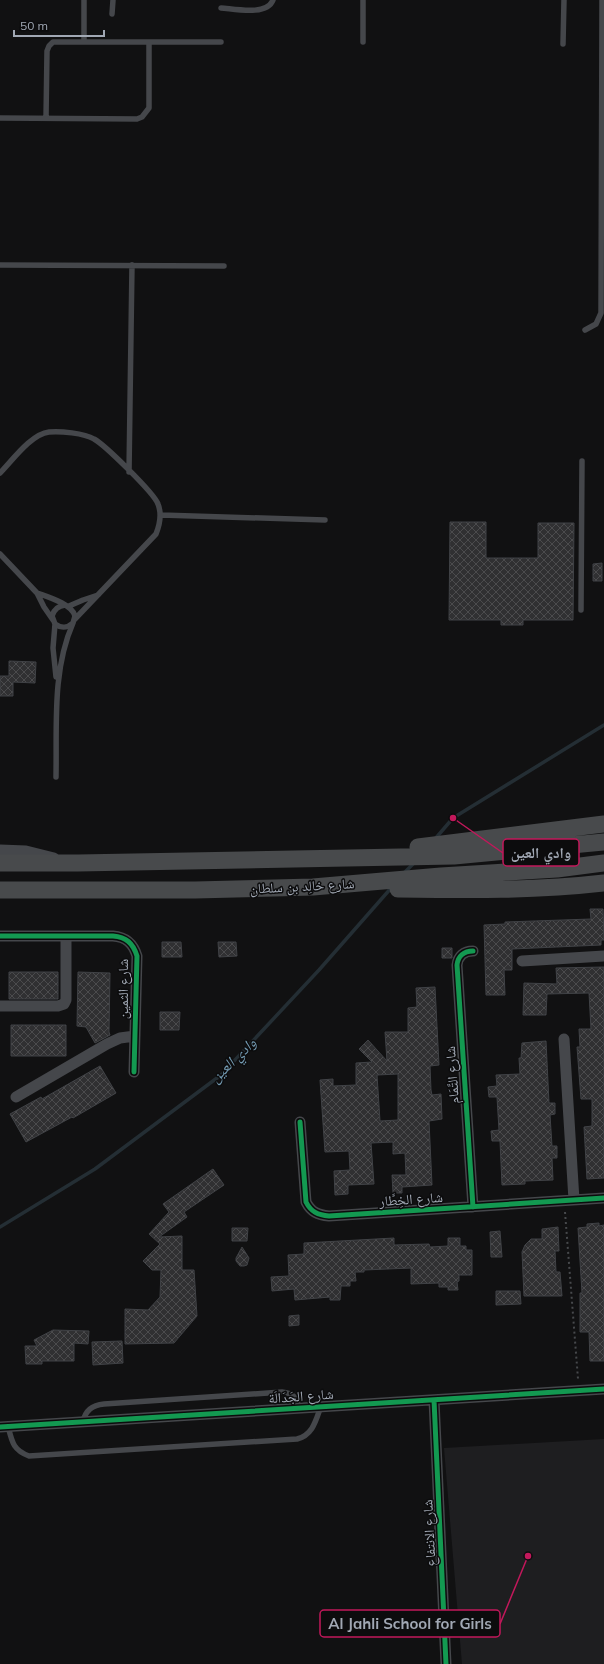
<svg xmlns="http://www.w3.org/2000/svg" width="604" height="1664" viewBox="0 0 604 1664" font-family="Mulish,'Noto Naskh Arabic',sans-serif">
	<style>
		.built { fill: #1e1e20 }
		.lines { fill: none; stroke-linecap: round; stroke-linejoin: round }
		.stream { stroke: #242e34; stroke-width: 3.5 }
		.building { fill: url(#building-cross-hatch); stroke: #404246; fill-rule: evenodd }
		.path { stroke: #47494c; stroke-width: 2; stroke-dasharray: 2 3; stroke-linecap: butt }
		.lane { stroke: #45474b; stroke-width: 5.5 }
		.street { stroke: #45474b; stroke-width: 11 }
		.primary { stroke: #484a4c; stroke-width: 17 }
		.cycleway-casing { stroke: #0c0c0d; stroke-width: 8 }
		.cycleway { stroke: #139951; stroke-width: 5 }
		.labels { text-anchor: middle; stroke-width: 3; stroke-linejoin: round; paint-order: stroke }
		.street-label { font-size: 14px; fill: #a1a8b4; stroke: #0c0c0d }
		.water-label { font-size: 15px; font-style: italic; fill: #749bb3; stroke: #0c0c0d }
		.leader { fill: none; stroke: #c2185b; stroke-width: 1.5 }
		.callout-dot { fill: #c2185b; stroke: #0c0c0d; stroke-width: 1.5 }
		.callout { fill: #0c0c0d; stroke: #c2185b; stroke-width: 1.5 }
		.callout-label { font-size: 15px; text-anchor: middle; font-weight: bold; fill: #a1a8b4 }
	</style>
	<defs>
		<pattern id="building-cross-hatch" width="8" height="8" patternUnits="userSpaceOnUse"><rect width="8" height="8" fill="#303032"/><path d="M0 0l8 8M0 8l8-8" fill="none" stroke="#4b4b4d"/></pattern>
	</defs>
	<rect width="100%" height="100%" fill="#111112"/>
	<path class="built" d="M604,1439V1664H462L444,1448Z"/>
	<g class="lines">
		<path class="stream" d="M435,839L453,818L604,725
			M404,873L414,863
			M0,1227L95,1169L221,1075L319,970L392,887"/>
	</g>
	<path class="building" d="M450,522H486V558H538V523H574L573,620H523V625H501V620H449Z
		M602,563V581H593V564Z
		M9,661L36,662L35,683L13,682V696H0V676H9Z
		M590,909H603L604,940H601V945L512,949V970H504L505,995H486L484,925L505,924V922L591,919Z
		M162,942H181L182,957H162Z
		M218,942H236L237,956L219,957Z
		M442,948H452V958H442Z
		M604,967V1178L587,1179L584,1127L592,1126V1099H581L577,1047H580L579,1029H591L589,993L547,994L546,1015H523L524,983L557,984L556,968Z
		M9,972H58V999H9Z
		M78,972L110,973L109,1032L110,1035L95,1043L86,1027L77,1026Z
		M435,987L439,1065L430,1066L431,1090L432,1095L441,1094L442,1119L429,1121L432,1185L402,1187V1193H393L392,1175H406L405,1153L393,1154V1142L371,1143L374,1184L348,1185V1194L335,1195L334,1171L350,1170L349,1151L325,1152L320,1080L333,1079V1086L356,1085V1063L372,1062L359,1049L368,1040L387,1061L385,1032H408V1008L417,1007L416,988ZM398,1074V1120L380,1121L377,1075Z
		M160,1012H180L179,1030H160Z
		M11,1025H66V1056H11Z
		M546,1041L549,1103H555V1114L550,1115L552,1146H557V1158H552L553,1180L525,1181V1184L502,1185L500,1141H492L491,1131L499,1130L497,1097H489L488,1087L497,1086L496,1075L520,1074L519,1058H521L522,1043Z
		M100,1066L116,1093L73,1118L72,1117L26,1142L10,1114L41,1097L42,1099Z
		M213,1169L224,1185L184,1212L187,1217L159,1237L182,1236V1270H194L197,1316L174,1343L125,1344V1309L148,1310L160,1297L161,1270H152L143,1261L160,1244L149,1234L169,1212L163,1204Z
		M599,1223V1226L604,1225V1361H590L589,1332H580V1293H582L578,1228L587,1227V1224Z
		M558,1227L559,1251H555L556,1272H560L562,1296H524L522,1252L525,1245L531,1239H542V1229Z
		M232,1228H248L247,1241H232Z
		M500,1231L502,1257H491L490,1232Z
		M394,1238V1245L429,1244L430,1247L448,1246V1238H460V1246H466V1250H472V1275H459V1281L457,1282L458,1290H448V1287H439V1283L411,1284V1268L364,1270V1272H355L356,1281H350V1286H341L340,1300H330V1297L295,1300L294,1289L272,1291L271,1277L289,1276L288,1255L304,1254V1243Z
		M242,1247L249,1258L247,1265L244,1266H240L236,1261V1258Z
		M496,1291H520L521,1304L496,1305Z
		M299,1315V1325L289,1326V1316Z
		M53,1330L89,1331L88,1344L74,1343V1361H42V1364H26L25,1346H37L34,1340Z
		M122,1341L123,1363L93,1365L92,1342Z"/>
	<g class="lines">
		<path class="path" d="M565,1212L578,1379"/>
		<path class="lane" d="M84,0V42
			M363,0V42
			M221,8C235,9 267,16 273,0
			M112,14L113,0
			M563,44L564,0
			M0,118L137,119L142,117L149,108V42
			M46,118L47,51L49,46L53,42H221
			M0,265L224,266
			M585,330L596,324L601,313L602,0
			M129,472L132,265
			M0,473C12,461 31,434 49,432C60,431 84,433 94,439C105,445 154,493 158,504C162,514 160,524 156,534L74,620
			M161,515L325,520
			M0,554L37,593L44,607L53,620
			M37,593C48,597 72,604 75,616L73,623C67,628 62,629 55,624L52,616C54,609 58,606 65,605
			M69,606L83,600L98,595
			M581,610L582,461
			M55,624L53,648L56,677
			M56,777C57,725 52,671 73,623
			M83,1422C85,1411 92,1405 104,1404L282,1392C292,1393 298,1398 298,1408
			M8,1426C12,1442 13,1450 29,1456L297,1439C313,1435 316,1420 321,1406"/>
		<path class="street" d="M0,850L26,851L54,858
			M0,936H113C126,937 133,943 137,956L134,1072
			M522,961L604,956
			M0,1006H58L64,1004L66,1000V936
			M564,1039L574,1200
			M16,1097L107,1044L120,1038L135,1036
			M300,1122L306,1202C311,1212 318,1215 329,1216L604,1198
			M473,1207L457,965C458,956 464,951 473,951
			M434,1400L446,1664
			M0,1427L604,1389"/>
		<path class="primary" d="M418,847L604,824
			M0,863H78L454,856L604,842
			M398,889C467,890 535,891 604,883
			M0,890H195L313,887L441,876L557,869L604,863"/>
		<g class="cycleway-casing">
			<path id="cycleway" d="M0,936H113C126,937 133,943 137,956L134,1072
				M300,1122L306,1202C311,1212 318,1215 329,1216L604,1198
				M473,1207L457,965C458,956 464,951 473,951
				M434,1400L446,1664
				M0,1427L604,1389"/>
		</g>
		<use href="#cycleway" class="cycleway"/>
	</g>
	<g class="labels">
		<g class="street-label">
			<text transform="translate(302 886) rotate(-3)" y="5">شارع خالِد بن سلطان</text>
			<text transform="translate(123 989) rotate(-90)" y="5">شارع الثمين</text>
			<text transform="translate(452 1075) rotate(-94)" y="5">شارع التَّمَام</text>
			<text transform="translate(411 1199) rotate(-4)" y="5">شارع الخِطَّار</text>
			<text transform="translate(301 1396) rotate(-4)" y="5">شارع الجَدَالَة</text>
			<text transform="translate(429 1533) rotate(-93)" y="5">شارع الانتفاع</text>
		</g>
		<g class="water-label">
			<text transform="translate(233 1060) rotate(-44)" y="5">وادي العين</text>
		</g>
	</g>
	<path class="leader" d="M453 818L503 853M528 1556L500 1624"/>
	<g class="callout-dot">
		<circle cx="453" cy="818" r="4"/>
		<circle cx="528" cy="1556" r="4"/>
	</g>
	<g class="callout">
		<rect x="503" y="839" width="76" height="27" rx="4"/>
		<rect x="320" y="1610" width="180" height="27" rx="4"/>
	</g>
	<g class="callout-label">
		<text x="541" y="858">وادي العين</text>
		<text x="410" y="1629">Al Jahli School for Girls</text>
	</g>
	<path d="M14 30v6h90v-6" fill="none" stroke="#a1a8b4" stroke-width="2"/>
	<text x="20" y="30" font-size="12" fill="#a1a8b4" stroke="#0c0c0d" stroke-width="3" paint-order="stroke">50 m</text>
</svg>
